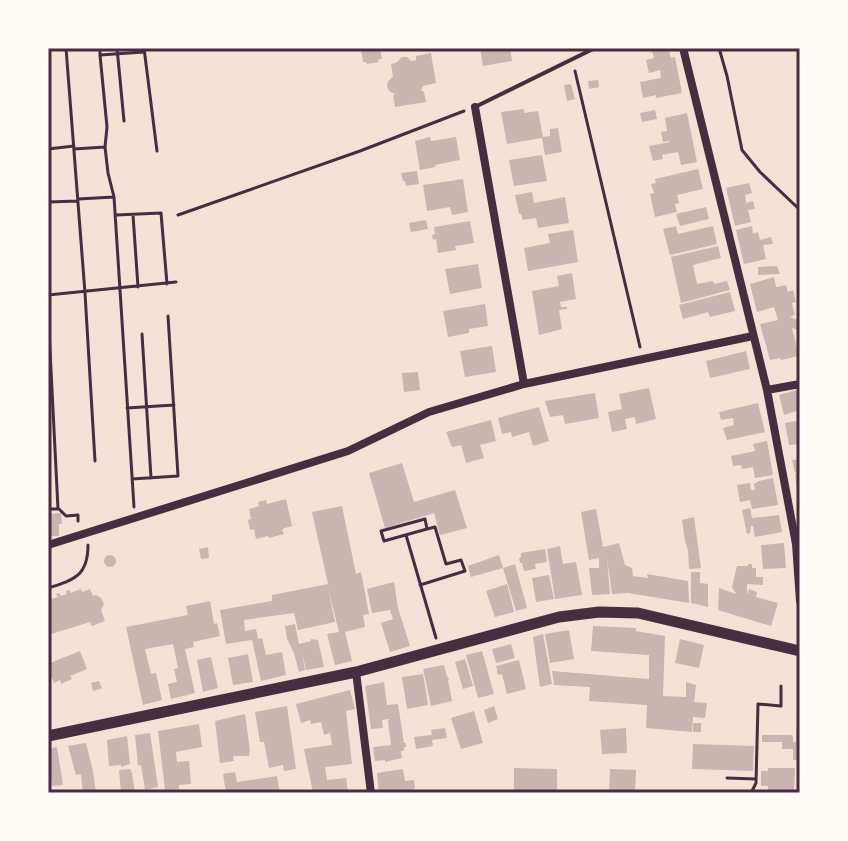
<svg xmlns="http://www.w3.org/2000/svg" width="848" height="841" viewBox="0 0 848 841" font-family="'Golos Text',sans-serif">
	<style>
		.building { fill: #ccb4b1 }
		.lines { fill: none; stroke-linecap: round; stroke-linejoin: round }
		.path { stroke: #4a2c40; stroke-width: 3 }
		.service { stroke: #4a2c40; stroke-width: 4 }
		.minor { stroke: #4a2c40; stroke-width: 8 }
		.secondary { stroke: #4a2c40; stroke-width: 11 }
		.neatline { fill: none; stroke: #4a2c40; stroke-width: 3 }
	</style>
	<rect width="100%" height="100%" fill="#f7e1d7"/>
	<path class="building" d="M366,48H380L382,59H378L379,62L367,64L366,62H363L361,50Z
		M480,48H510L512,61L483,66Z
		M651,48H668L671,58L675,57L682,93L656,98V95L643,98L640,82L661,78L660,70L649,73L646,60L654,58Z
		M431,53L436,83L423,86L421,90L424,92L426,102L395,107L393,95L396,94L390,92L387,87L388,81L393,77L391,64L396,63L402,57H407L411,61L416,60V56Z
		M598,80L599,87L589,89L588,81Z
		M571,84L575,99L567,101L564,85Z
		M524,109V113L538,111L543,137L550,136V129L558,128L562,152L545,155L542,138L507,144L501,112Z
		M655,110L657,119L642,122L640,113Z
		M687,113L697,162L681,165L678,152L662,155L663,159L653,161L649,146L670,142L669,141L663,142L661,132L667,131L665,118Z
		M430,137L431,141L456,137L460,160L435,165V167L420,170L415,141Z
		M542,155L547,181L514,186L509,160Z
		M698,169L703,189L677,195L679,203L675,204L677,212L655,217L650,194L654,193L651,184L656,183L655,179Z
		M417,171L419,184L406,186L405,181H403L401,173Z
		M463,179L468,212L452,215L450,207L427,211L423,185Z
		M749,183L752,193L745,195L746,203L753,201L755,209L748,210L751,222L735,226L726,188Z
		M532,192L534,203L565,197L569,223L538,228L536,218L523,220L521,214H519L515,195Z
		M706,207L709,219L680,226L676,214Z
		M426,220L428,229L411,232L409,223Z
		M470,221L474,243L455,246L456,250L438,253L436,239L433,240L432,235L435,234L434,227Z
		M676,226L678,234L713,226L717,244L670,255L663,229Z
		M752,226L753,234L758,232L760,240L771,237L773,244L763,245L766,259L744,264L736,230Z
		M573,230L578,262L528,271L524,248L550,243L548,234Z
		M718,246L721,258L693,265L697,284L713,281L714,284L727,281L730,290L681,303L671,257Z
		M478,264L482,288L450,294L445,269Z
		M777,266L780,274L758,275V267Z
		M572,273L576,299L560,302L561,307H567V309L559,310L562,329L539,335L532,291L559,286L557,276Z
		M774,277L776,287L786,285L788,292L793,290L796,302L792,303L795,315L790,317L800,321V331L792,328L799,356L781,360L780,358L770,360L760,324L778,320L774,307L757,312L750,284Z
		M730,292L735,311L710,317L708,312L683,319L679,305Z
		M485,304L488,326L469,329V333L448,337L443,311Z
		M492,346L496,372L465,377L460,351Z
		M746,351L750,369L710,378L706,361Z
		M418,372L420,390L404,392L402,373Z
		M649,388L656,419L636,424L635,417L625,419L627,429L612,432L608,412L622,409L619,394Z
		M800,389V410L784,415L779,395Z
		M595,393L599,418L565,424L563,415L550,417L545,401Z
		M758,403L765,432L727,440L723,428L734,425L733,418L721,420L719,412Z
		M539,407L549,441L533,446L529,432L512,437L511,432L502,434L498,418Z
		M491,420L496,441L480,445L484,458L466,463L461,445L452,447L446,432Z
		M800,420V444L789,445L785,423Z
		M767,441L773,475L755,478L753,467L742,469L741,465L733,466L731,456L755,451L753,444Z
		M800,459V472L795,473L792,460Z
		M402,463L414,502L455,490L467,528L440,535L434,513L385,528L369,473Z
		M800,473V490L797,491L795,474Z
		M773,478L778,505L752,509L750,500L740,502L737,485L750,483L751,490H755L754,484L759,481Z
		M286,499L292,526L282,529L284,534L269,538L268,536L256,539L254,529L250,530L248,520L251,519L249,509L259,506L258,502L266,500L267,504Z
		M342,506L356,574L361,572L369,614L363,615L365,627L345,632L352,661L335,665L327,634L339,632L328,588L335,622L298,630L294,613L244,620L245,631L256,629L258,639L262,638L266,655L282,652L286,675L261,681L252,640L226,644L220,610L272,601V595L328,584L312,512Z
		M750,508L752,518L779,515L782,532L755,537L753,526H751L750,533L747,534L742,510Z
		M596,509L603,547L619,543L625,565L632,568L633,576L648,578L647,574L688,581L689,603L628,593L612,594L607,558L610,594L592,595L589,568H599V558L589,560L581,512Z
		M61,513L62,524H59V536H48V514Z
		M694,517L701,568L689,569L688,550L685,541L682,520Z
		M784,543L786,568L763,569L761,545Z
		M560,546L563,564L576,562L582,595L555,599L547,549Z
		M208,547L209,558L201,559L199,549Z
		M545,549L547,562L535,564L536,569L524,571L522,563H520L519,558L521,557V553Z
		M104 561a6 6 0 1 1 12 0a6 6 0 1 1-12 0Z
		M499,555L503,568L471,577L468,566Z
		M515,564L527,608L516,611L503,568Z
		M748,564H752V568H756V577H763V585L747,584V595L749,589L757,592L756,597L778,603L771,626L718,610L719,588L736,594L732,587L737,566H748Z
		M691,572H700V583L708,584V607L691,603Z
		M549,575L554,599L536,602L532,578Z
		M394,582L398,608L410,646L390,652L381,623L393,619L390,610L372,613L367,589Z
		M507,584L514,612L495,617L486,591Z
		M81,589L82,592L90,589L93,596L96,595L101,598L104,604L101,610L105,621L92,626L90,622L48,635V593L51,599L58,597L56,594L59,593L61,596L67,594L66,591L70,590V593Z
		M210,601L214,624L217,623L220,636L193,642L194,647L185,649L195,693L171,699L168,684L177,682L174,669L178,668L173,644L145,649L151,674L156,673L162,700L143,705L126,627L188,615L186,606Z
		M295,624L299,644L311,641V639L318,640L324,667L306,670L302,652L305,670L299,672L294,653L287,639L285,626Z
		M593,626L636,628V631L665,636L663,696L686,697V682L696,685L694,702L707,703L705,718L693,717L692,732L646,728L647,705L589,701L590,687L554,685L552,671L649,679V655L591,651Z
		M569,630L574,659L550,663L545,634Z
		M543,634L552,684L540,687L533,637Z
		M680,639L704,645L699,668L675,663Z
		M511,644L515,658L496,663L492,649Z
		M80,651L87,669L70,676L72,679L61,684L60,680L54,683L48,669V664Z
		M482,651L494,694L478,698L466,655Z
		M248,654L253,682L233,685L228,658Z
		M211,657L218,688L203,692L197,660Z
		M465,659L473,686L463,689L455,662Z
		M519,660L526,689L507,694L502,674L498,675L496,666Z
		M444,665L447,677H448L449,680H448L452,701L431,706L423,669Z
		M423,674L428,705L407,709L402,677Z
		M99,681L102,688L93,691L91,683Z
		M384,682L387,705L398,704L404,743H406V747H404V751H401L402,758L385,762V760L375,761L373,747L391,745L388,722L389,719L382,720L383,728L371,729L365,686Z
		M350,690L355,709L346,711L352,764L325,767L327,780L346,778L348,791L313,793L304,749L332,745L330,733L324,735L321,722L311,724L310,720L301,723L296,704Z
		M287,706L296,769L284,771L283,765L269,768L264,742H260L255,712Z
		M494,706L498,719L488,723L484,710Z
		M474,711L483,743L461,749L451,718Z
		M245,714L250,750L249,756H233L234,761L220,763L215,721Z
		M797,714H800V760H793V749H782V742H762V735H791L793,737V742H796Z
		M693,723H701V732H693Z
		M199,724L202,747L176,752L177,762L189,761L191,784L179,785V789L165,790L158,731Z
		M445,728L447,738L432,740L433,746L416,749L414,737L432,735L431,730Z
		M626,728L627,753L602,754L600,730Z
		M150,733L158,787L145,790L141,765H138L135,735Z
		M127,736L130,764L121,767V765L109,766L107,740Z
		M86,743L93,771L96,793H83L81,774L76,775L68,746Z
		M693,744L754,746L753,771L692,769Z
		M57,747L63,785L52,786L48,749Z
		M514,768L557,769V793H514Z
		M768,768H795L794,793H768V786H761V771H768Z
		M130,769L132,773L135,793H121L119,770Z
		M403,769L405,781L414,780L415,789H413V793H379L377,773Z
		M610,769L636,770L635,793L609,791Z
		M235,772L237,782L277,776L280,793H226L223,774Z"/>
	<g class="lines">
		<path class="path" d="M66,48L85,293L95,461
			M100,48V55L144,52
			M117,48L124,121
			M144,48L157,151
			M719,48L727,76L742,150L760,172L800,210
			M575,71L640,347
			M48,149L74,146
			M74,149L105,147
			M114,197L134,507
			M78,199L114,197L108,173L105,147L107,127L100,55
			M48,202L78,201
			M116,215L161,213L167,284
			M133,215L138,287
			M178,215L360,151L464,111
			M48,295L176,282
			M48,310L58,509
			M142,334L151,478
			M127,408L174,405
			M132,479L178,476L168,316
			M48,509H59L66,516L78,515V521
			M425,519L427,529L384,541L381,531Z
			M406,535L436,638
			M420,585L465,571L461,560L446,564L435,527L427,529
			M48,588C74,580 88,576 88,545
			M727,778L756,779
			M751,793L756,783L758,704L781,706V686"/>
		<path class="service" d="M475,107L595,48"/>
		<path class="minor" d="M683,48L767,390L796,544L800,601
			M475,107L524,384
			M767,390L800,384
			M48,545L348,451L429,412L524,384L753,336
			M356,672L371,793"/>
		<path class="secondary" d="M48,736L356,672L559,617L599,612L638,613L800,651"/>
	</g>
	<rect width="848" height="841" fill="none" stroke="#fffaf5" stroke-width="100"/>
	<rect x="50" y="50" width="748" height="741" class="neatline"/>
</svg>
